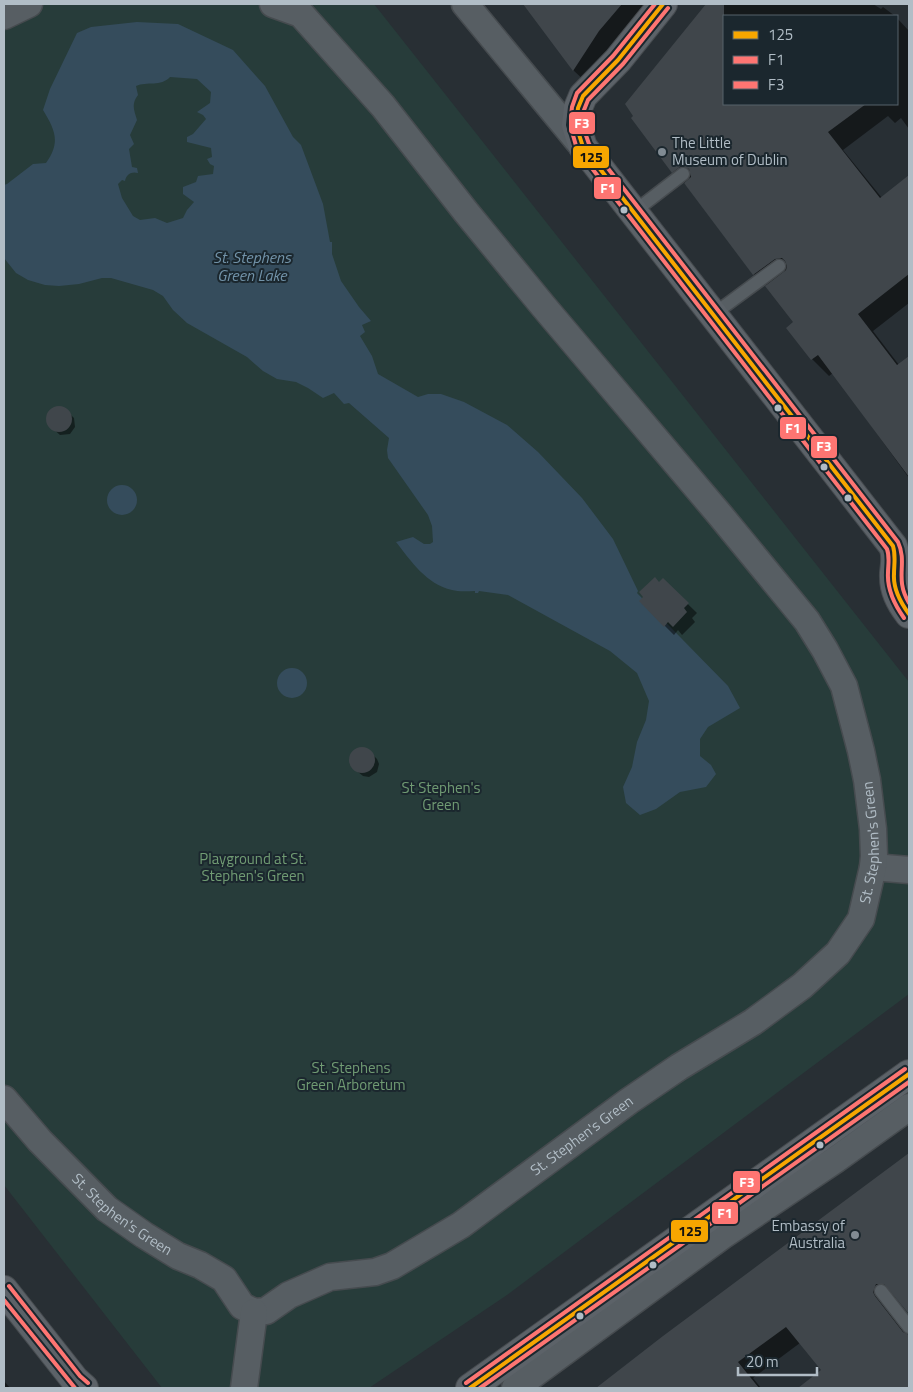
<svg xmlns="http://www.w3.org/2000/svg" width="913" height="1392" viewBox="0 0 913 1392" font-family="'Titillium Web',sans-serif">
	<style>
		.green { fill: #273c3a }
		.water { fill: #354c5c; fill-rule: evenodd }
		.shadow { fill: #0007 }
		.building { fill: #40464b }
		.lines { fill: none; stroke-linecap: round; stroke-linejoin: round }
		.lane-casing { stroke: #464b4f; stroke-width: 15 }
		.street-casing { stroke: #464b4f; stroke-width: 29 }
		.secondary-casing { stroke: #464b4f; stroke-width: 30 }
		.lane { stroke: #575e63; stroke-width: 12 }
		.street { stroke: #575e63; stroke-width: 26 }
		.secondary { stroke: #5c6268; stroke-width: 28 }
		.bus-1-casing { stroke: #1b272e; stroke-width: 8 }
		.bus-2-casing { stroke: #1b272e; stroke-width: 8 }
		.bus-3-casing { stroke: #1b272e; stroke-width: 8 }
		.bus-1 { stroke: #f7a600; stroke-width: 4 }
		.bus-2 { stroke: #fe7572; stroke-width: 4 }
		.bus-3 { stroke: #fe7572; stroke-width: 4 }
		.poi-dot { fill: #818b93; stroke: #1b272e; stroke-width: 2 }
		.bus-dot { fill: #b1bdc6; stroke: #1b272e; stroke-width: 2 }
		.labels { text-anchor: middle; stroke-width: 4; stroke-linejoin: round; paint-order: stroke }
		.poi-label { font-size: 15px; fill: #b1bdc6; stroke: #1b272e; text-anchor: start }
		.park-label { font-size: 15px; fill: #709b73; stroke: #1b272e }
		.street-label { font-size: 15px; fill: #b1bdc6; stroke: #1b272e }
		.water-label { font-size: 16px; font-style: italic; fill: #7293a9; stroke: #1b272e }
		.line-badge { stroke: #1b272e; stroke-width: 2 }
		.badge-label { font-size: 14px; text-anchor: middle; font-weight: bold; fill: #fff }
		.pale-badge-label { font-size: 14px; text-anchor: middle; font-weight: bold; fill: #111 }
	</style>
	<rect width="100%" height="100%" fill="#282f34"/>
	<path class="green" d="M4,4H374L909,682V994L507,1295L369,1388H162L4,1185Z"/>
	<path class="water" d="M137,22L178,24L233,50L265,86L293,137L301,145L323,204L330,242H332V254L341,281L359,307L371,321L362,325L365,332L360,336L372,356L378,374L418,397L428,394H441L464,402L507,425L538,452L582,498L613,539L638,591L637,593L728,686L740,708L708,727L700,739V756L711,765L716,774L706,787L680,792L656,809L640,815L626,803L623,787L632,767L637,742L646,720L649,701L637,673L610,651L508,595L479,591L478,593H475V591C468,591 459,592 452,590C426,584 411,561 396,542L413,537L424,544H430L433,542L432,526L428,515L388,458L387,450L389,438L349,403L344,404L334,393L323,398L308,388L296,382L277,379L263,371L247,357L187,323L173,310L163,296L153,290L111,278H102L79,284L59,286L45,285L28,280L16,273L4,258V185L7,184L33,164L46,163C61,142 55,130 43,110L50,89L77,33L91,27ZM170,77L197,79L211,92L210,103L197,112L203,115L206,119L193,134L187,137V142L211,148L212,157L207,159L210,164L214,166L213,174L198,176L196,182L183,187V194L194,202L187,210L183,218L167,223L155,218L140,220L133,216L122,198L118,184L122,180L125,181C126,174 132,171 138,173L137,168L132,167L129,149L134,144L130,135L137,120C134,110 131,104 138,95L136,86C147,81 161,87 170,77Z
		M107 500a15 15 0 1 1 30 0a15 15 0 1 1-30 0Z
		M277 683a15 15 0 1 1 30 0a15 15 0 1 1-30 0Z"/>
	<path class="shadow" d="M534,4H647L612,45L587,83L573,70L528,8Z
		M708,4H873L881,9L883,7L895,16H724V104H897V18L909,31V129L901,118L895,123L888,116L843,150L882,198L909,176V303L873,331L899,365L909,369V478L833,373L829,376L812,359L795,323L769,288L754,274L689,188L673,172Z
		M55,408H64L74,418L75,427L70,434L60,435L50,426L48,417Z
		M663,580L697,613L692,618L695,622L682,635L678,630L674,635L665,626L660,583Z
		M360,749L369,751L377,759L379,764L377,772L369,777L363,776L358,772L351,763L353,754Z
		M909,1154V1312L897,1298L891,1300L888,1304L889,1312L909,1336V1388H800L822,1370L800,1343L753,1378L761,1388H598Z
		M4,1381L10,1388H4Z"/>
	<path class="building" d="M523,4H622L599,31L573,71Z
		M706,4H724V104H866L828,132L880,198L909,175V274L858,314L897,365L909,356V477L818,355L811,360L786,328L793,322L765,286L786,270L787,266L785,261L782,258L775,259L753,275L684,183L691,177L689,169L681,166L672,173L631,118L633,116L625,104Z
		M46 419a13 13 0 1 1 26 0a13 13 0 1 1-26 0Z
		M655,577L659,582L663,578L689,603L684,608L687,612L673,627L668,622L664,627L639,601L643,597L639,592Z
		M349 760a13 13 0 1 1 26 0a13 13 0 1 1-26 0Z
		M909,1153V1314L884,1284H876L873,1292L875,1296L903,1332L909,1335V1388H798L821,1370L786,1327L738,1362L759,1388H596L663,1336Z"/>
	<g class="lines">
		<g class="lane-casing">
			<path id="lane" d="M635,211L683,174
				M714,314L779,266
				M881,1291L909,1327"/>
		</g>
		<g class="street-casing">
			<g id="street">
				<path d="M465,4L583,147"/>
				<path d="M4,16L29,4"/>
				<path d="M873,867L909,870"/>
				<path id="s1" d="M4,1099L40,1141L107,1209L144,1235L178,1256L200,1265L224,1279L242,1306L254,1312L266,1311L289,1295L330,1277L375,1272L392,1266L461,1225L629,1101L679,1067L753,1022L802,986L838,953L861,919L873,867L874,856L873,829L867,780L861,751L844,686L825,650L807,621L720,515L544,307L466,212L383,106L301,14L273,4"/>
				<path d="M244,1388L254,1312"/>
				<path d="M515,1388L722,1236L835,1160L909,1107"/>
			</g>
		</g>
		<g class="secondary-casing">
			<path id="secondary" d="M663,4L618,60L583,96L578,108L576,125L583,147L893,546C897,556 895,563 894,573C893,590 900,602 909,614
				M4,1290L75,1380L84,1388
				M470,1388L909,1074"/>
		</g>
		<use href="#lane" class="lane"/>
		<use href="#street" class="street"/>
		<use href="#secondary" class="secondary"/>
		<g class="bus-1-casing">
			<path id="bus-1" d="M663,4L618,60L583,96L578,108L576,125L583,147L893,546C896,556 894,564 894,574C893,589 900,602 909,614
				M470,1388L909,1074"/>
		</g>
		<g class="bus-2-casing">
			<path id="bus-2" d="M655,4L613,56L577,93L572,107L570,125L577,149L887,549C890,557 888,565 888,573C887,590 894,604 904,618
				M4,1300L75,1388
				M480,1388L909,1082"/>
		</g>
		<g class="bus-3-casing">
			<path id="bus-3" d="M668,8L623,64L588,100L584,110L582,124L589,144L898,542C908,564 894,578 909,603
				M9,1286L80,1376L88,1383
				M466,1383L905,1069"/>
		</g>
		<use href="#bus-1" class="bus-1"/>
		<use href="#bus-2" class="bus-2"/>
		<use href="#bus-3" class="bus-3"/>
	</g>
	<g class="poi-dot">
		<circle cx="662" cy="152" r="5"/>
		<circle cx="855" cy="1235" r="5"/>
	</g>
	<g class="bus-dot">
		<circle cx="624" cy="210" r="4.5"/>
		<circle cx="778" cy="408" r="4.5"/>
		<circle cx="824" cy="467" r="4.5"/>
		<circle cx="848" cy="498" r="4.5"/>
		<circle cx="820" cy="1145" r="4.5"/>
		<circle cx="653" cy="1265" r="4.5"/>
		<circle cx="580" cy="1316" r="4.5"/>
	</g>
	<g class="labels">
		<g class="poi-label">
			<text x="672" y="148">The Little<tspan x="672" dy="17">Museum of Dublin</tspan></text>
			<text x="845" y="1231" text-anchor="end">Embassy of<tspan x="845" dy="17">Australia</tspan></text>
		</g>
		<g class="park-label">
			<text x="441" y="793">St Stephen's<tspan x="441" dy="17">Green</tspan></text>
			<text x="253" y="864">Playground at St.<tspan x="253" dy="17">Stephen's Green</tspan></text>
			<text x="351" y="1073">St. Stephens<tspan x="351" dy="17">Green Arboretum</tspan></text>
		</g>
		<g class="street-label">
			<text dy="5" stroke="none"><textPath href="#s1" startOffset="1146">St. Stephen's Green</textPath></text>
			<text dy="5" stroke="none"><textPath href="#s1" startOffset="712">St. Stephen's Green</textPath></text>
			<text dy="5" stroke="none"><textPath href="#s1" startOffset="166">St. Stephen's Green</textPath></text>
		</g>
		<g class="water-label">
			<text x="252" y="263">St. Stephens<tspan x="252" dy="18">Green Lake</tspan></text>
		</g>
	</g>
	<g class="line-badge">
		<rect x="568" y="111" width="28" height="24" rx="5" fill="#fe7572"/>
		<rect x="572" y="145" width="38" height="24" rx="5" fill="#f7a600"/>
		<rect x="593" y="176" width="29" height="24" rx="5" fill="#fe7572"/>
		<rect x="779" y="416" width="28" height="24" rx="5" fill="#fe7572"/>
		<rect x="810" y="435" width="28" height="24" rx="5" fill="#fe7572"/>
		<rect x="732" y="1170" width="29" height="24" rx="5" fill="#fe7572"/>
		<rect x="711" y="1201" width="28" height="24" rx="5" fill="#fe7572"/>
		<rect x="670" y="1219" width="39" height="24" rx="5" fill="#f7a600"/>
	</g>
	<g class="badge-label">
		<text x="582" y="128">F3</text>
		<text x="608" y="193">F1</text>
		<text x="793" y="433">F1</text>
		<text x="824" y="451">F3</text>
		<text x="747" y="1187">F3</text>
		<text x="725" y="1218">F1</text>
	</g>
	<g class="pale-badge-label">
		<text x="591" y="162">125</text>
		<text x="690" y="1236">125</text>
	</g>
	<rect width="913" height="1392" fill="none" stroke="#b1bdc6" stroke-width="10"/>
	<rect x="723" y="15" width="175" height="90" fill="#1b272e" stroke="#57636b"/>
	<rect x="733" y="31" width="25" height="8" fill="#f7a600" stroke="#57636b"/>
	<text x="768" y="40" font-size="15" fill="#b1bdc6">125</text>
	<rect x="733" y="56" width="25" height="8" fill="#fe7572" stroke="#57636b"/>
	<text x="768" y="65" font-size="15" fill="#b1bdc6">F1</text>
	<rect x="733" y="81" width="25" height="8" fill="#fe7572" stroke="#57636b"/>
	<text x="768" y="90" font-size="15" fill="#b1bdc6">F3</text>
	<path d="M738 1367v8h79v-8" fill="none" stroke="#b1bdc6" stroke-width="2.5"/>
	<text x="746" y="1367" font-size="15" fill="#b1bdc6" stroke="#1b272e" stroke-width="4" paint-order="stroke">20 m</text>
</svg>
